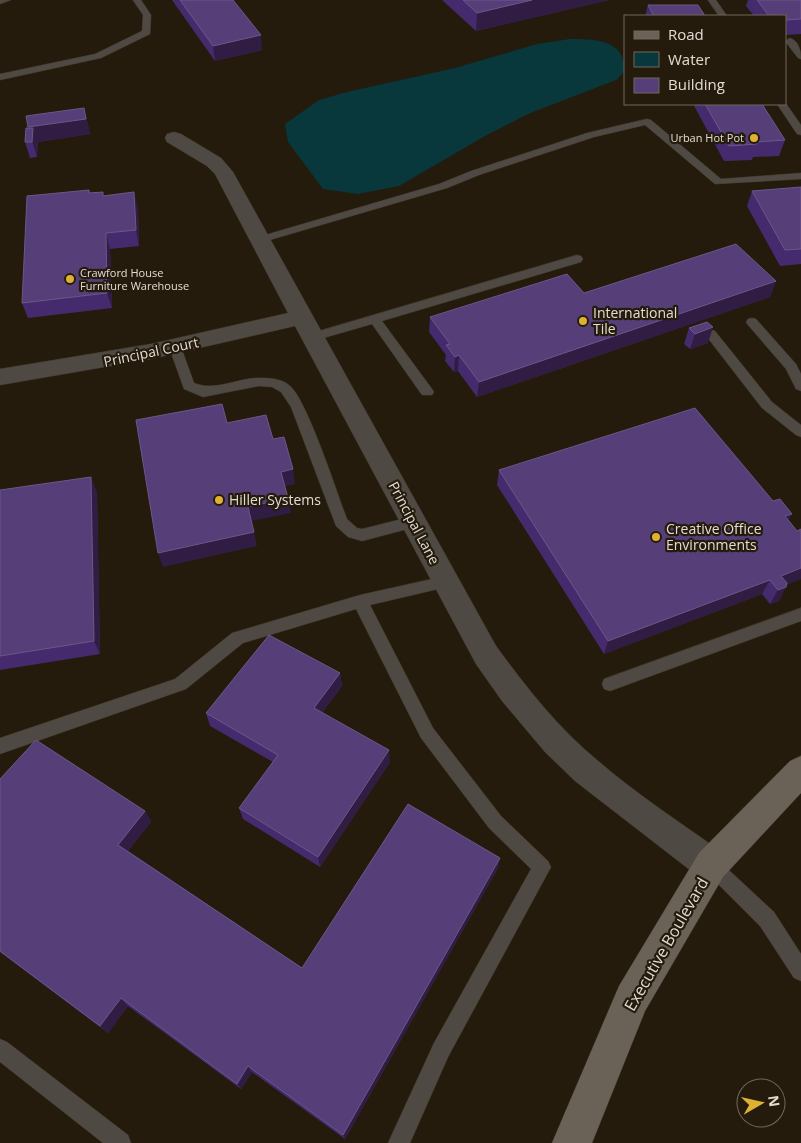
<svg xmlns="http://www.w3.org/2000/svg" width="801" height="1143" viewBox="0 0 801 1143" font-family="'Open Sans',sans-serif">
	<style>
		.water { fill: #08373c }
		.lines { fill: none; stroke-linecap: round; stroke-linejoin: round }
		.lane-casing { stroke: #3f3628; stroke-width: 1 }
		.street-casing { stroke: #3f3628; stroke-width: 1 }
		.secondary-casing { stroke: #3f3628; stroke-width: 1 }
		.lane { fill: #4e4942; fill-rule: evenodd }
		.street { fill: #4e4942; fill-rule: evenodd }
		.secondary { fill: #6a6257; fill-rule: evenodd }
		.wall { fill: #452b6e }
		.shaded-wall { fill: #311d43 }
		.building { fill: #563e79; stroke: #6c5787 }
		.poi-dot { fill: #deb133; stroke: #241b0c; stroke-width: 2 }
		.labels { text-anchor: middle; stroke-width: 4.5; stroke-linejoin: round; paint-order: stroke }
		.far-poi-label { font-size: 11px; fill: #e2dcd2; stroke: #241b0c; text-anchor: end }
		.poi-label { font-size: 14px; fill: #e2dcd2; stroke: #241b0c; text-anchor: start }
		.street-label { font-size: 14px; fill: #e2dcd2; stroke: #241b0c }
		.near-street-label { font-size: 16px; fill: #e2dcd2; stroke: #241b0c }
	</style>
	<rect width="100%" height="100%" fill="#241b0c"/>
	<path class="water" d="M570,39C594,39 625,39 625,71L616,80L528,114L485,136L399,186L358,194L323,189L288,142L285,124L319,100L347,92L455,68L537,44Z"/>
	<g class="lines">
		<g class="lane-casing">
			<path id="lane" d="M0,0H11L0,4Z
				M133,0H141L151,15L150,34L101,58L0,80V74L95,54L142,31L143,15Z
				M708,0H716L727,16H719Z
				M790,38C799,41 801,51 801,59L798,58L785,41Z
				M785,102L801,125V135L797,134L777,104H785Z
				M647,119L651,120L721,179L801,173V179L715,184L645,125L594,137L479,175L447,188L263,242H255L253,240L255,238L439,184L471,171L587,133Z
				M577,255L581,256L583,259L581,262L382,321L432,389L434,392L432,395H422L372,324L313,341L307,337L309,334Z
				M752,318L756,319L796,364L801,374V391L796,389L786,369L748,325L746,322L748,319Z
				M711,330L715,331L772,402L801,425V437L796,435L762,408L707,337L705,334Z
				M175,343L181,347L194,383C216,392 239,377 261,378C271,378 283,379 290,386C307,400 337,493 347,519L357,528L362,529L414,516L419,518L421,522L419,526L362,541L348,537L336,526L291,407L281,392L272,387L259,386L203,397L184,389L169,347Z
				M446,576L451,578L454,582L451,586L370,605L433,728L501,816L548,861L551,867L448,1057L410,1143H388L434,1043L531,869L489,828L421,738L356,609L243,643L186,689L0,754V738L175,679L232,633L360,595Z
				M801,608V621L610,691L604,689L602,684L604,679Z
				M711,856L717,859L774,912L801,954V981L794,978L760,926L705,871L702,865L705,859Z
				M0,1039L7,1042L128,1135L131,1143H103L0,1062Z"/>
		</g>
		<g class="street-casing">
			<path id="street" d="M174,132L181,134L221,158L233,172L496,646C526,687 558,728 597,760C636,794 681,823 723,853L728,865L723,877L711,881L699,877L575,781L545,752L502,701L476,664L295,326L151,359L0,385V369L151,344L288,313L215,174L207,166L167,142L165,138L167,134Z"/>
		</g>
		<g class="secondary-casing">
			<path id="secondary" d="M801,756V793L723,877L645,1011L592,1143H552L619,986L699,853L790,761Z"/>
		</g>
		<use href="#lane" class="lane"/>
		<use href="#street" class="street"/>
		<use href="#secondary" class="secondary"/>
	</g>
	<path class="wall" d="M172,0H233L262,50L215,61Z
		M442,0H609L476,31Z
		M748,0H801V34L785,35V16H754L746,6Z
		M648,5L705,16H645Z
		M693,104H762L785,140L779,156L753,157L752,160L724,161Z
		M84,108L90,134L38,142L37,157L30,158L25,142L28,128Z
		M801,187V264L780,266L747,206L752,191Z
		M89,190L90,193L104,196L138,208L139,246L110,249L112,308L28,318L22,303Z
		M776,281L770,297L477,397L458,371L454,372L445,361L446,355L429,332L430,317L584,293Z
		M689,328L708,343L690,349L684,344Z
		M499,470L788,520L787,585L779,601L770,604L762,594L604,654L497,485Z
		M0,490L97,492L100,654L0,670Z
		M340,673L342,686L322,713L390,762L320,867L243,819L239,808L273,762L210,726L206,713Z
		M0,779L145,811L151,822L128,851L302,968L500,858L498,868L345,1139L252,1072L241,1089L128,1006L108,1033L0,952Z"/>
	<path class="shaded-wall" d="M532,0H609L476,31L477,13Z
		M261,35L262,50L215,61L213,46Z
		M84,108L90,134L38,142L37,157L28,127Z
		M134,192L138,208L139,246L136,230Z
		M106,233L110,249L112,308L107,293Z
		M776,281L770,297L477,397L479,382Z
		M713,327L708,343L690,349L695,334Z
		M459,355L458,371L454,372L455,357Z
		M293,469L295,484L283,487L281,472Z
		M91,477L97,492L100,654L94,641Z
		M288,498L291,513L251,521L248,507Z
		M792,514L784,528L785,516Z
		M254,532L257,546L163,567L158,553Z
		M801,568V579L776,589L781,576Z
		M770,580L762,594L604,654L608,641Z
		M786,587L779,601L770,604L778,590Z
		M340,673L342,686L316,721L314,708Z
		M389,750L390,762L320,867L318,857Z
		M145,811L151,822L125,855L118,845Z
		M500,858L498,868L345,1139L343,1135Z
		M121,998L128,1006L108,1033L100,1026Z
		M248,1066L252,1072L241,1089L237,1084Z"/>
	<path class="building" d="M180,0H233L261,35L213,46Z
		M463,0H532L477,13Z
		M757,0H801V19L785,20V16H769Z
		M648,5H698L705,16H654Z
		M705,104H762L785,140L756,142L757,144L729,146Z
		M84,108L86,119L28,127L26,116Z
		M26,128H33L32,142H25Z
		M801,187V249L785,250L752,191Z
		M89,190V193L103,192V196L134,192L136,230L106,233L107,293L22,303L27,196Z
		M736,244L776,281L479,382L459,355L455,357L446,345L450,344L430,317L567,274L584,293Z
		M707,322L713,327L695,334L689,328Z
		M222,404L227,423L266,415L273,439L284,437L293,469L281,472L288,498L248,507L254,532L158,553L136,420Z
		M695,408L773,501L780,499L792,514L785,516L797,531L801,529V568L781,576L787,583L786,587L778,590L770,580L608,641L499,470Z
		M91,477L94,641L0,656V490Z
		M269,635L340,673L314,708L389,750L318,857L239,808L278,755L206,713Z
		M36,740L145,811L118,845L302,968L408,804L500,858L343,1135L248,1066L237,1084L121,998L100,1026L0,951V779Z"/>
	<g class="poi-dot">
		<circle cx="754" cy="138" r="5"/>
		<circle cx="70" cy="279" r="5"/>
		<circle cx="583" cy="321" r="5"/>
		<circle cx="219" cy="500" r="5"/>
		<circle cx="656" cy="537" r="5"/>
	</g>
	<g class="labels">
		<g class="far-poi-label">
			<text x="744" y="142">Urban Hot Pot</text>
			<text x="80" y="277" text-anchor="start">Crawford House<tspan x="80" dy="13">Furniture Warehouse</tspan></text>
		</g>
		<g class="poi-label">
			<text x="593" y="318">International<tspan x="593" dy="16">Tile</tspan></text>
			<text x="229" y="505">Hiller Systems</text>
			<text x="666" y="534">Creative Office<tspan x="666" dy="16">Environments</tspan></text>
		</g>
		<g class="street-label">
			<text transform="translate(151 352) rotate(-12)" y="5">Principal Court</text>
			<text transform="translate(414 523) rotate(62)" y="5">Principal Lane</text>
		</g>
		<g class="near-street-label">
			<text transform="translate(666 944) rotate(-60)" y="6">Executive Boulevard</text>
		</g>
	</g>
	<rect x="624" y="15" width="162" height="90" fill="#241b0c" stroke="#70685b"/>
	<rect x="634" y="31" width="25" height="8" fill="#6a6257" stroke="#70685b"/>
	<text x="668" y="40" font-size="15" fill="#e2dcd2">Road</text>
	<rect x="634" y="52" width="25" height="15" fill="#08373c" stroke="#70685b"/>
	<text x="668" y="65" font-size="15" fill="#e2dcd2">Water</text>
	<rect x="634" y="78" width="25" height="15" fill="#563e79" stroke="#70685b"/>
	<text x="668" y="90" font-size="15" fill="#e2dcd2">Building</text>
	<g transform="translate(761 1103) rotate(81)"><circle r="24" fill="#241b0c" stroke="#70685b"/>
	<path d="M0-4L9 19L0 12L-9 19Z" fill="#deb133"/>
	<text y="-8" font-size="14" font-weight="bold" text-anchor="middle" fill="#e2dcd2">N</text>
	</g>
</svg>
